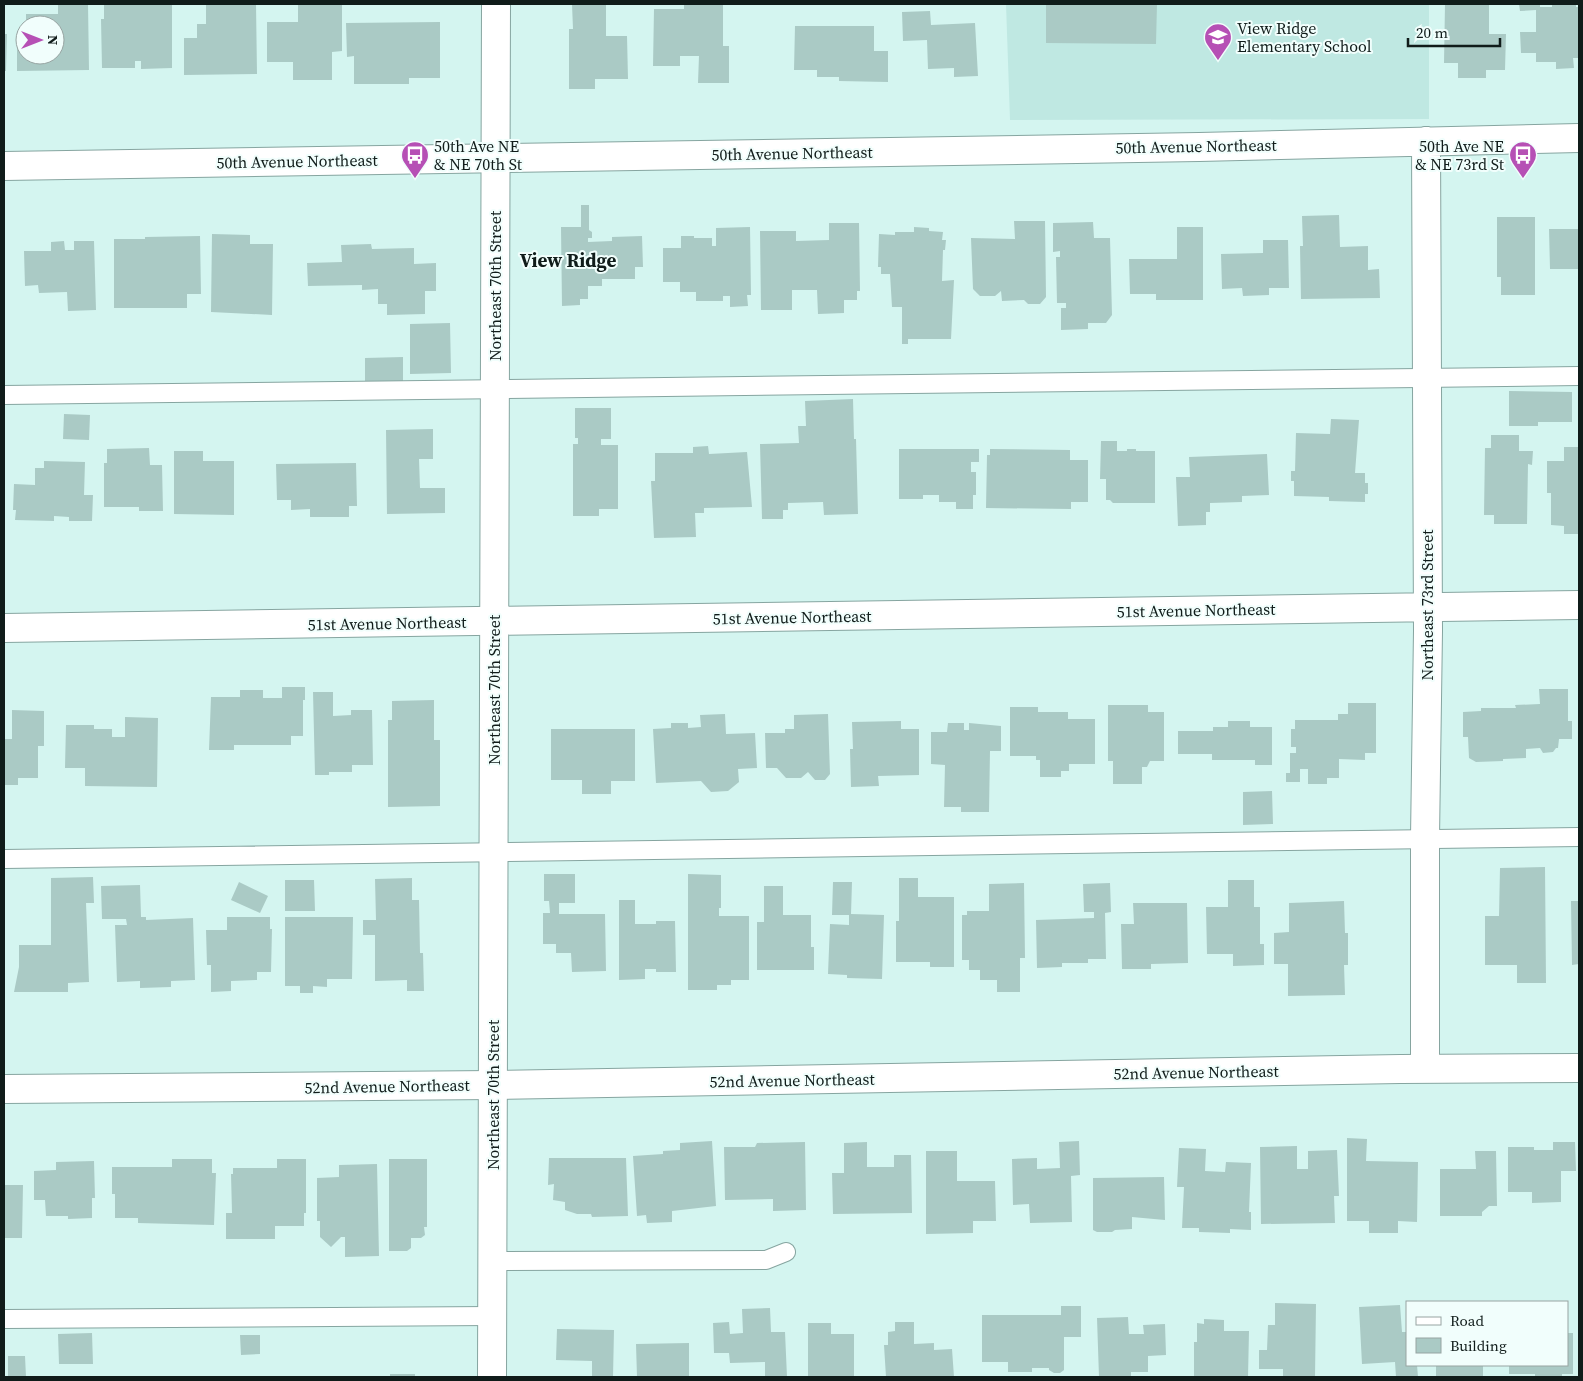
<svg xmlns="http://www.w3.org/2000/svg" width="1583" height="1381" viewBox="0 0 1583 1381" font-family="'Source Serif 4',serif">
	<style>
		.built { fill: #bfe8e2 }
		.building { fill: #aacac5 }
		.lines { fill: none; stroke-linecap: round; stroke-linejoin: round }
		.lane-casing { stroke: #86a5a0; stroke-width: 20 }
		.street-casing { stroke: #86a5a0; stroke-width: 30 }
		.secondary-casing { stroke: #86a5a0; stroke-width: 30 }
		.lane { stroke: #fff; stroke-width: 18 }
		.street { stroke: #fff; stroke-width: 28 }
		.secondary { stroke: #fff; stroke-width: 28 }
		.labels { text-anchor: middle; stroke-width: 4; stroke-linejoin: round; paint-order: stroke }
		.poi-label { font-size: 16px; fill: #101c1a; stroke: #f1fefc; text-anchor: start }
		.street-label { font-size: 16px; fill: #101c1a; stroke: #f1fefc }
		.quarter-label { font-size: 19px; font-weight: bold; fill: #101c1a; stroke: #f1fefc }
	</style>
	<rect width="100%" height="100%" fill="#d4f5f0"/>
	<path class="built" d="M1006,4H1429V119L1010,120Z"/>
	<path class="building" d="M58,4H88L89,70L17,71V31H25V55H55V25H26V14H58Z
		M104,4H172V68L141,69V61H135V68H102L101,19H104Z
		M206,4H256L257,74L184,75V38H197V24H206Z
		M298,4H342V51L332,52V80H293V62H267V22H298Z
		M572,4H606V36H627L628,79H595V89H569V29H573Z
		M684,4H723V46H729V83H698L699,56H680V66H653L654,9H684Z
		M1046,4H1157L1156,44L1046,43Z
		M1445,4H1489V34H1506L1505,70H1486V78H1458V63H1444Z
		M1519,4H1540V7H1552V4H1576V7H1579V58H1573L1574,68L1556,69V62H1536V53H1521L1520,32H1536V10L1520,11Z
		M930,11L931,25L975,23L978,76L954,77V68L928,69L927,40L903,41L902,12Z
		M440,22V78H409V84H354V56L347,57L346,23Z
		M795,26H874V51H888V82L839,81V77H817V70H794Z
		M4,34H7L6,71H4Z
		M581,205H589V230L592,232V238H588V242L612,241V237L642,236L643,267H635V279H602V286H588V299H580V305L562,306L561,227H581Z
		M1339,215L1340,247L1368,246V270L1379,269L1380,298L1301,299L1300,246H1303L1302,216Z
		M1497,217H1535V295H1501V277H1497Z
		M1014,221H1045L1046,297L1040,304H1028L1024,300L1002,301L1001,291L995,296H980L973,289L971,238L1015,239Z
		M1093,222L1094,238H1110L1112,315L1106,323H1088V329L1061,330V308H1066V303H1057L1056,257H1060V251L1053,252V223Z
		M829,223H859L860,291H857V300H844V313L818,314L817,290H792V310H761L760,231H796V241L829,240Z
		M750,227L751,295H747L748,306L730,307V296H723V301H696V292H680V282H663V248H681V236H694V238H712V246H716V228Z
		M914,227L929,228V231L943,232L942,240H946L945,250H943L942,281L954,280L951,339H908V344H902V307H892L890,274H881V267H878L879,234L895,235V232H914Z
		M1177,227H1203V300H1156V294H1130L1129,259H1177Z
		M1549,229H1579V269H1550Z
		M212,234L250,235V244H273L272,315L211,312Z
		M200,236L201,294H187V308H114V239H145V237Z
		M1263,240H1288L1289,288H1269V295L1243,296L1242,288L1222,289L1221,254L1263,253Z
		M64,241L65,250H74V241H94L96,310L68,311L67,292L39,293L38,285L25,286L24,251H51V242Z
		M371,244L372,249L414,248V264L436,263V291H425V314L387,315V304H378V289L362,290V285L308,286L307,263L342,262L341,245Z
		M450,323L451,373L410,374V324Z
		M403,357V381L365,382V358Z
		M1509,391L1572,392V422H1538V426H1509Z
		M853,399L854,439H856L858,514L824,515L823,502L788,503V510H783V519H762L760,444L799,443L798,426H806L805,401Z
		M575,408H611V439H601V445H618V509H599V516H573V444H578V438H575Z
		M64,414L90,415L89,440L63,439Z
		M1331,419L1359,420L1355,473H1365V483H1368V494H1365V502L1329,501V497L1294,496V481H1291V471H1295L1296,433L1330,434Z
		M433,429V459H419L420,488H445V513L387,514L386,430Z
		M1491,435H1519V451H1533L1532,465L1528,464L1527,524H1494V515H1484L1485,448H1491Z
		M1101,441H1117V451H1127V449H1136V451H1155V503H1113L1110,500H1106V479H1100Z
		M708,446L709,454L747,452L752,507L704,508V513H695L696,537L654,538L651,481H655V453H693V447Z
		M1564,447H1579V534H1564V526L1551,525V493H1547V461H1564Z
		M149,448L150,465H162L163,511H139V507H104V463H107V449Z
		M899,449H979V462H971V472H976V495H973V509H956V502H939V495H923V499H899Z
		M990,449L1070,450V460H1088V502H1071V509L986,508L987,455H990Z
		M174,451H203V461H234V515L174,514Z
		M1267,454L1269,495L1242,496V502L1210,503V512H1206V525L1178,526L1176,477H1190L1189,457Z
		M44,461L85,462L84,495H93L92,521H69V517L54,516V521L15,520L16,510H13L14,484L35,485V468H44Z
		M356,463L357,506H349V517H310V509L291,510V500H277L276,464Z
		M282,687H305V700H303V736H291V745H234V750H209L211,697H240V690H263V698H282Z
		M1539,689H1568V721H1572V739H1559L1558,748H1556L1553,752L1543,753L1540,748L1526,749V758L1503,759V761L1476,762L1469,758L1468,737H1463V712L1481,711V708H1516L1515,705L1540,704Z
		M313,692H333V716L351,715V710H372L373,765H352V772H329V775H315Z
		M434,700V740H440V806L388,807V720H392V701Z
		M1348,703H1376V753H1365V760L1339,759V778H1327V784H1308V769H1300V782H1286V773H1290V753H1296V747H1291V729H1295V720H1338V714H1348Z
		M1108,705H1148V712H1164V761H1150L1147,767H1142V784H1113V761H1108Z
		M1010,707H1038V712H1068V719H1095V764H1069V771H1061V777H1040V760H1036V756H1010Z
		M12,710L44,711V746H38V778H18V785H4V739H12Z
		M725,714L726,734L755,733L757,768L738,769L739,782L728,791L711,792L701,781L656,783L653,729L671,728V723H688V728L701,727L700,715Z
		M828,714L830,774L825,780H815L808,772L801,778H786L777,768H766L765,733H785V729H794V715Z
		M125,717L158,718L157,787L85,786V768H65L66,725H94V729H112V737H125Z
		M901,721V729H919V775L878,776L879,786L851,787L850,749H853L852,722Z
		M1228,721H1250V727H1272V765H1255V760H1212V754H1178V731H1213V727H1228Z
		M948,723H964V730H969V723L1001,726V751H990L989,812H961V807H944L945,765L931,764V732H947Z
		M551,729H635V781H611V794H582V780H551Z
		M1272,791L1273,824L1243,825V792Z
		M1545,867L1546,983H1517V965H1485V916H1499L1500,868Z
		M544,874H575V903H559V914H605L606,971L572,972L571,953H556V944H543V913H550L549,901H544Z
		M688,874L721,875V908H719V916H749V980H731V985H717V990H688Z
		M93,877L94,903H86L89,982L68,983V992H14L19,967V945H51V878Z
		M412,878V900H419L420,953H423L424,991H407V980L375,981V935H363V920H376L375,879Z
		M899,878H918V897H954V967H930V962H896V921H899Z
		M285,880H314L315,911H285Z
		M1228,880H1254V907H1260V944H1264V965L1233,966V954H1207L1206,907H1228Z
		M239,882L268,896L260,913L231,900Z
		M833,882H852L851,914L884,915L882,979L847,978V975L828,974L830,924L849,925V915H832Z
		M1024,883L1025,958H1020V992H997V980H980V970H969V960H962V915H967V911H989V884Z
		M1110,883L1111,912L1105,913L1106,959H1088V963H1062V967L1037,968L1036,920L1094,918V912H1084L1083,884Z
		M140,885L141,917H146V920L193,918L195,980L171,981V987L140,988V981L117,982L115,925H127L126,919H102L101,886Z
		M764,886H783V915H811V947H814V970H757V922H764Z
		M619,900H635V924H656V921H675L676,972H656V969H645V979L619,980Z
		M1344,901L1345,933H1348V965H1344L1345,995L1288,996V964H1274V933L1289,932V903Z
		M1571,901H1579V964L1572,965Z
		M1133,903H1187L1188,963L1151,964V969H1122L1121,924H1134Z
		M227,917H270V929H272L271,972H257V980L231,981V991L211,992V965H207L206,930H227Z
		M285,917H353L352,979H327V987L313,986V993H300V986H285Z
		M1347,1138L1367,1139L1366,1161L1418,1162L1417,1222L1398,1221V1233H1369V1221H1347Z
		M712,1141L716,1206L672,1211V1222L647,1223L646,1215L637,1216L633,1156L663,1154V1151L680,1150V1143Z
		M1079,1141L1080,1175L1071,1176L1072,1222L1030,1223L1029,1204L1013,1205L1012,1159L1037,1158V1169L1060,1168L1059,1142Z
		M805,1142L806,1210L773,1211V1199L725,1200L724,1147H755L757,1143Z
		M867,1142V1167H894V1155H911L912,1213L833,1214L832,1173H844V1143Z
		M1553,1142H1575L1576,1171H1561V1202L1532,1203V1192H1508V1147H1534V1150H1553Z
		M1297,1146V1169H1308V1151L1337,1150L1339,1196H1334L1335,1223L1261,1224L1260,1147Z
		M1179,1148L1206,1149L1205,1171L1225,1172L1226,1162L1251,1163L1249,1212H1251V1230L1230,1229V1233L1199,1232V1228H1182L1184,1187H1177Z
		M926,1151H957V1181H995L996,1221H973V1233L926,1234Z
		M1475,1151H1496L1497,1206H1489L1482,1212V1216H1440V1169H1476Z
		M549,1158H626L628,1216L592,1217L591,1214H577L565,1210V1202L553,1200L554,1184L548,1185Z
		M172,1159H212V1173H216L214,1225L138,1223V1218H115V1194H112V1167H172Z
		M277,1159H306V1213H304V1226H275V1239H226V1213H232L231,1174H233V1168H277Z
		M389,1159H427V1227H424L425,1235L421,1238H411V1248L407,1251H389Z
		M94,1161L95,1198H92V1218L68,1219V1216H46L45,1200H34V1171L56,1170V1162Z
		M377,1164L379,1256L345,1257V1237H341L331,1247L320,1237V1221H317V1178L339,1177V1165Z
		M1164,1177L1165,1220L1132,1217V1229L1115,1230L1112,1232H1097L1093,1230V1178Z
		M4,1185H23L22,1238H4Z
		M1275,1303L1316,1304L1315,1377H1283V1369H1259V1350H1267L1268,1325H1275Z
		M1400,1305L1402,1332H1407V1365H1417L1418,1377H1396L1395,1362L1362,1364L1359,1307Z
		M1061,1306H1081V1337H1064V1370L1060,1373H1054L1049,1370V1368H1032V1372H1008V1362H982V1315H1061Z
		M770,1308L771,1332H785L787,1377H765V1362L730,1363L729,1353H714L713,1323L729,1322L730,1334L743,1333L742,1309Z
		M1128,1317L1129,1334H1144L1143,1325L1165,1324L1166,1355L1148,1356V1372H1131V1377H1099L1097,1318Z
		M1204,1319L1224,1320V1331H1249L1248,1377H1194V1342H1197V1323L1204,1324Z
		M895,1322H914V1344L934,1343V1350L952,1349L954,1377H886L884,1345H888V1332L895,1331Z
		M808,1323H831V1334H854V1377H808Z
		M557,1329L614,1330L613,1377H592V1361L556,1360Z
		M92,1333L93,1364H59L58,1334Z
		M1567,1333H1573V1374H1562V1377H1535V1374H1509V1365H1567Z
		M240,1335H260V1354L241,1355Z
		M689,1343V1377H637L636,1344Z
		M8,1356H25L26,1377H8Z
		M1436,1365H1483V1377H1436Z
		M390,1374H415V1377H390Z"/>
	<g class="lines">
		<g class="lane-casing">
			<path id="lane" d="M4,395L1579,376
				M4,859L1579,837
				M492,1261L766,1260L786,1252
				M4,1319L492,1316"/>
		</g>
		<g class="street-casing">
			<path id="street" d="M4,166L1199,147L1579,138
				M4,628L1579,605
				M1425,1068V838L1428,631L1426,141
				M4,1089L493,1085L1400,1069L1579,1068"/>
		</g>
		<g class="secondary-casing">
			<path id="secondary" d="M492,1377L496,4"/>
		</g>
		<use href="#lane" class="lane"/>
		<use href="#street" class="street"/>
		<use href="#secondary" class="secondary"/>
	</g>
	<defs>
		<g id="school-pin" transform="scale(1.4375)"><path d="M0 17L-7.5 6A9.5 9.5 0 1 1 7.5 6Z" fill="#b650b5" stroke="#f1fefc"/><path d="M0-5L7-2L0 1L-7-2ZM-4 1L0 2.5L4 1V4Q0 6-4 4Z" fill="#fff"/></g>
		<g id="bus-pin" transform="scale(1.4375)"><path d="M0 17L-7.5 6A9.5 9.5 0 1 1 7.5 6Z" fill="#b650b5" stroke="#f1fefc"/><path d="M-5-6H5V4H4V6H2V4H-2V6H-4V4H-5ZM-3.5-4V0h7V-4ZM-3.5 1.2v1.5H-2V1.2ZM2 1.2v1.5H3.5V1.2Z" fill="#fff"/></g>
	</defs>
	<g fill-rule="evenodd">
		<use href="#school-pin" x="1218" y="37"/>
		<use href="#bus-pin" x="415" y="155"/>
		<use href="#bus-pin" x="1523" y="155"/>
	</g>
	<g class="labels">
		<g class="poi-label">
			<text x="1237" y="34">View Ridge<tspan x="1237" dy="18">Elementary School</tspan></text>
			<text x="434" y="152">50th Ave NE<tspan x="434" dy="18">&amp; NE 70th St</tspan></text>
			<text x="1504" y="152" text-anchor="end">50th Ave NE<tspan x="1504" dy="18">&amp; NE 73rd St</tspan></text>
		</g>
		<g class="street-label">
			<text transform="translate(1196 146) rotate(-1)" y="6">50th Avenue Northeast</text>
			<text transform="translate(792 153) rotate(-1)" y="6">50th Avenue Northeast</text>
			<text transform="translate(297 161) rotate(-1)" y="6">50th Avenue Northeast</text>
			<text transform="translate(495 286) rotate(-90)" y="6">Northeast 70th Street</text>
			<text transform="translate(1427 605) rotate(-90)" y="6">Northeast 73rd Street</text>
			<text transform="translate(1196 610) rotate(-1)" y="6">51st Avenue Northeast</text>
			<text transform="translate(792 617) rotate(-1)" y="6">51st Avenue Northeast</text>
			<text transform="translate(387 623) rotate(-1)" y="6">51st Avenue Northeast</text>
			<text transform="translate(494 690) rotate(-90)" y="6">Northeast 70th Street</text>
			<text transform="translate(1196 1072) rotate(-1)" y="6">52nd Avenue Northeast</text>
			<text transform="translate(792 1080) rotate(-1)" y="6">52nd Avenue Northeast</text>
			<text transform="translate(387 1086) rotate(-1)" y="6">52nd Avenue Northeast</text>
			<text transform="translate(493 1095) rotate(-90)" y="6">Northeast 70th Street</text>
		</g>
		<g class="quarter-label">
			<text x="568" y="267">View Ridge</text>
		</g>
	</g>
	<rect width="1583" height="1381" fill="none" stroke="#101c1a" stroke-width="10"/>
	<rect x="1406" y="1301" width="162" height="65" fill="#f1fefc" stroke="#97a4a2"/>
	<rect x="1416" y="1317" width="25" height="8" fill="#ffffff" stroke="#97a4a2"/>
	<text x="1450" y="1326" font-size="15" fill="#101c1a">Road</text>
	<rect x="1416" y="1338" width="25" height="15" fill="#aacac5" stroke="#97a4a2"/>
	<text x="1450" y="1351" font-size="15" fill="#101c1a">Building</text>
	<g transform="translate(40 40) rotate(90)"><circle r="24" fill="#f1fefc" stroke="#97a4a2"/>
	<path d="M0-4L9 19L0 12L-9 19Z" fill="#b650b5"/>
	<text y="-8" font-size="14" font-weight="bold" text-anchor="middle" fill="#101c1a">N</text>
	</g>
	<path d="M1408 38v8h92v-8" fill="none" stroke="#101c1a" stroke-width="2.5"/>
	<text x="1416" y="38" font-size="15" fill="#101c1a" stroke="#f1fefc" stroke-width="4" paint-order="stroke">20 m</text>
</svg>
